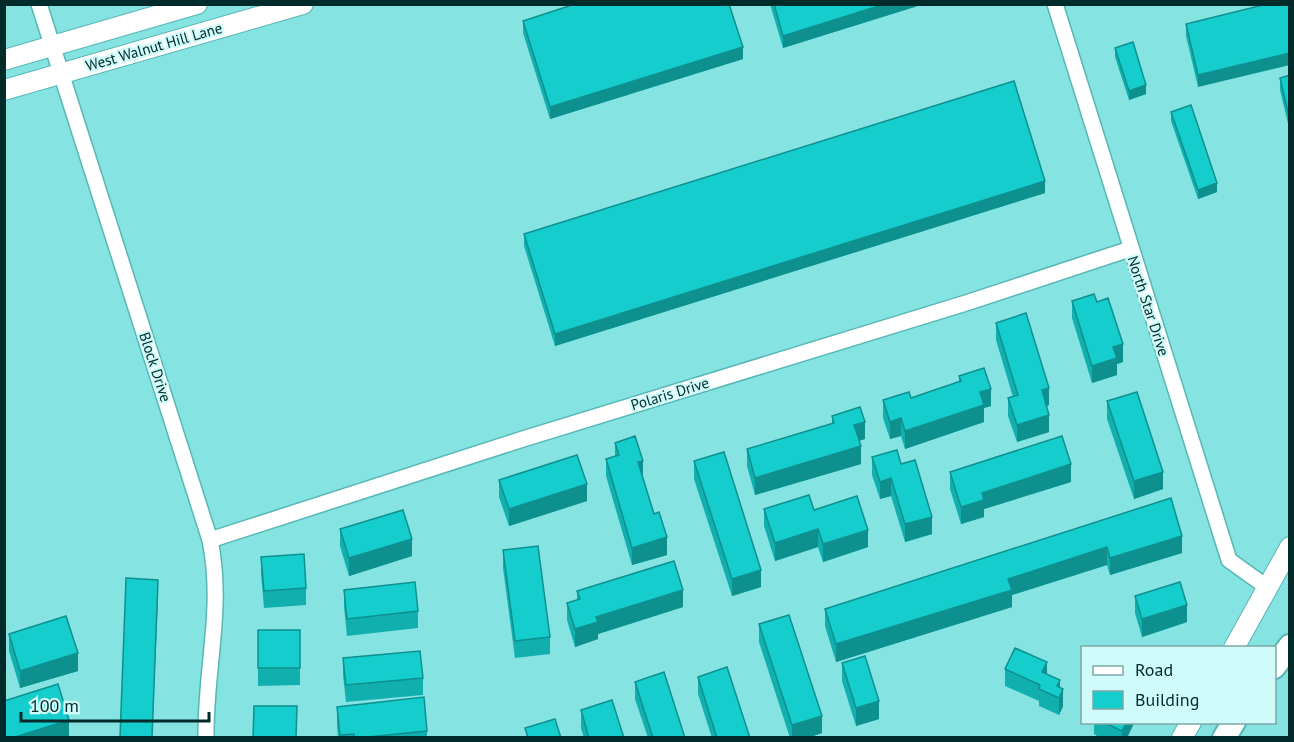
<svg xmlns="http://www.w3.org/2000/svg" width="1294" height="742" viewBox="0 0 1294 742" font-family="'PT Sans',sans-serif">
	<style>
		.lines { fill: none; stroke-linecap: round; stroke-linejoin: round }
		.minor-casing { stroke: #57b7b6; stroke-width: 18 }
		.major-casing { stroke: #57b7b6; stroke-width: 22 }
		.highway-casing { stroke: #57b7b6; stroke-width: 26 }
		.minor { stroke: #fff; stroke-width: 15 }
		.major { stroke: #fff; stroke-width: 20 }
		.highway { stroke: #fff; stroke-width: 22 }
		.wall { fill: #11b0af }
		.shaded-wall { fill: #0e908f }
		.building { fill: #14cdcc; stroke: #0e908f; stroke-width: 1.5 }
		.labels { text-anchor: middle; stroke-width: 4.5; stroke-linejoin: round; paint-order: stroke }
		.street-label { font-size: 15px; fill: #002b2a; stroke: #cffbfa }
	</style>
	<rect width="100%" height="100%" fill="#85e3e2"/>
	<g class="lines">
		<g class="minor-casing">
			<path id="minor" d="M39,4L210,540C224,609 205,669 206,738
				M1055,4L1229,560L1268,588
				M210,540L523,439L966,303L1130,249"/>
		</g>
		<g class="major-casing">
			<path id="major" d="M4,60L197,4
				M4,90L303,4
				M1234,648L1290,547
				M1182,738L1191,722"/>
		</g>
		<g class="highway-casing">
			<path id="highway" d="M1274,667L1290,646
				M1224,738L1234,722"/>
		</g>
		<use href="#minor" class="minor"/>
		<use href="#major" class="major"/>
		<use href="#highway" class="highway"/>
	</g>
	<path class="wall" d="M770,4H924L783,48Z
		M1267,4L1198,87L1186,36V24Z
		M523,21L743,59L550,119L523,33Z
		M1115,48L1146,94L1129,100L1115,57Z
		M1290,75V132L1280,90V78Z
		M1171,112L1217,192L1198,199L1171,121Z
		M1045,193L555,346L524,246V234Z
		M1072,301L1097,302L1123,362L1117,364V375L1092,383L1072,318Z
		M996,323L1049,405L1047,406L1049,432L1017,442L1008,416V398L1013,397L996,340Z
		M959,376L991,406L984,408V422L905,449L901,436L890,439L883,418V400L911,398L959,382Z
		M1107,401L1163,489L1134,499L1107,419Z
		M832,416L865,439L859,441L861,464L755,495L747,466V449L832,423Z
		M615,443L643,477L667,555L632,565L606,476V459L615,456Z
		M872,457L901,464L932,534L905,542L891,496L880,499L872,475Z
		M694,461L761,587L732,596L694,479Z
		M950,472L1071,482L984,509V517L961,524L950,489Z
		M499,480L587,501L509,526L499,497Z
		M1171,498L1182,553L1110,575L1107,565L1012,595V607L836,662L825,626V609Z
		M764,509L814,510L868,547L823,562L818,547L775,561L764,526Z
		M340,529L412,556L349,576L340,546Z
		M503,550L550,637V654L515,658L503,568Z
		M261,557L306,588V605L264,608L261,574Z
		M344,590L418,611V628L347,636L344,607Z
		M577,591L683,607L598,634V639L575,647L567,620V603L577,600Z
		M1135,596L1187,622L1142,637L1135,613Z
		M759,624L822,733L807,738H790L759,642Z
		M258,630H300V685L258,686Z
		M9,634L78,671L20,688L9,651Z
		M343,658L423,678V695L346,702L343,675Z
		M842,663L879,719L856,726L842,681Z
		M1005,669L1047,674L1060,688L1063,706L1059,715L1039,706V701L1005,686Z
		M698,677L750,738H712L698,694Z
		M635,682L685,738H648L635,699Z
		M337,707L427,731V738H338L337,725Z
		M581,710L624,738H584L581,728Z
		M1094,723H1134L1127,738H1100L1094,734Z"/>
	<path class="shaded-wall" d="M885,4H924L783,48V36Z
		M743,47V59L550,119V107Z
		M1290,53V65L1198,87V75Z
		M1146,85V94L1129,100V91Z
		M1045,181V193L555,346V334Z
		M1217,183V192L1198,199V190Z
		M1123,344V362L1117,364V375L1092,383V366L1113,347Z
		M1049,388V405L1042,408V390Z
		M991,389V406L984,408V422L905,449V431L980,392Z
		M1049,415V432L1017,442V425Z
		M901,418V436L890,439V422Z
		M865,422V439L854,442V425Z
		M861,446V464L755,495V478Z
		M643,461V478L638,462Z
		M1071,464V482L984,509V517L961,524V507L982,493Z
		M1163,472V489L1134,499V481Z
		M891,478V496L880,499V482Z
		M587,484V501L509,526V509Z
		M932,517V534L905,542V524Z
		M818,529V547L775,561V543Z
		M868,530V547L823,562V544Z
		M1182,536V553L1110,575V558Z
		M667,537V555L632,565V548Z
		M412,539V556L349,576V558Z
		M1107,547V565L1012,595V607L836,662V644L1008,579Z
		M761,570V587L732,596V579Z
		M158,580V597L152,738Z
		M683,590V607L598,634V639L575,647V629L596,617Z
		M1187,605V622L1142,637V619Z
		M78,653V671L20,688V671Z
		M1047,662V679L1042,672Z
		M1060,680V697L1063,689V706L1059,715V698L1057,686Z
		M879,701V719L856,726V708Z
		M822,716V733L807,738H792V725Z
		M69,720V737L67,738H12Z
		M1126,723H1134L1127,738H1122V731Z"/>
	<path class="building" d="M575,4H729L743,47L550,107L523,21Z
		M774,4H885L783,36Z
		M1267,4H1290V53L1198,75L1186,24Z
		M1133,42L1146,85L1129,91L1115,48Z
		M1290,75V120L1280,78Z
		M1014,81L1045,181L555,334L524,234Z
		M1191,105L1217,183L1198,190L1171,112Z
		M1094,294L1097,302L1108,298L1123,344L1113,347L1117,358L1092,366L1072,301Z
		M1026,313L1049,388L1042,390L1049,415L1017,425L1008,398L1018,395L996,323Z
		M984,368L991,389L980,392L984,405L905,431L901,418L890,422L883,400L909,392L911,398L961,381L959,376Z
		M1137,392L1163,472L1134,481L1107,401Z
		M860,407L865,422L854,425L861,446L755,478L747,449L834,423L832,416Z
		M635,436L643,461L638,462L654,514L659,512L667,537L632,548L606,459L619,455L615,443Z
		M1062,436L1071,464L982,493L984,500L961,507L950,472Z
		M897,450L901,464L915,460L932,517L905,524L891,478L880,482L872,457Z
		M724,452L761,570L732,579L694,461Z
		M577,455L587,484L509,509L499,480Z
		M809,495L814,510L857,496L868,530L823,544L818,529L775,543L764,509Z
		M1171,498L1182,536L1110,558L1107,547L1008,579L1012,590L836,644L825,609Z
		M403,510L412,539L349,558L340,529Z
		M538,546L550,637L515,641L503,550Z
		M304,554L306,588L264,591L261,557Z
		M674,561L683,590L596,617L598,622L575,629L567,603L580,599L577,591Z
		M126,578L158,580L152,738H120Z
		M415,582L418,611L347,619L344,590Z
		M1180,582L1187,605L1142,619L1135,596Z
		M789,615L822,716L792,725L759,624Z
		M66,616L78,653L20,671L9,634Z
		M258,630H300V668H258Z
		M1015,648L1047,662L1042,672L1060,680L1057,686L1063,689L1059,698L1039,689L1040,685L1005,669Z
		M420,651L423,678L346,685L343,658Z
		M865,656L879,701L856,708L842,663Z
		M727,667L750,738H717L698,677Z
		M664,672L685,738H653L635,682Z
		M58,684L69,720L12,738H4V701Z
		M424,697L427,731L368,737V738H354V734L340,735L337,707Z
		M612,700L624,738H589L581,710Z
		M254,706H297L296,738H253Z
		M555,719L561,738H528L525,728Z
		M1105,723H1126L1122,731Z"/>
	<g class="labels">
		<g class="street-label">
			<text transform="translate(154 47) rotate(-16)" y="5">West Walnut Hill Lane</text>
			<text transform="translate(1148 306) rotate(72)" y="5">North Star Drive</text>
			<text transform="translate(155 367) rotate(72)" y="5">Block Drive</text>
			<text transform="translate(670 394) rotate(-17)" y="5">Polaris Drive</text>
		</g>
	</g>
	<rect width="1294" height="742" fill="none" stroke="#002b2a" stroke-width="12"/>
	<rect x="1081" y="646" width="195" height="78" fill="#cffbfa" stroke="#7ca8a7" stroke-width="1.5"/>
	<rect x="1093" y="666" width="30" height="9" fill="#ffffff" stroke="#7ca8a7" stroke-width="1.5"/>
	<text x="1135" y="676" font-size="18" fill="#002b2a">Road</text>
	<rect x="1093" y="691" width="30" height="18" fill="#14cdcc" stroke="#7ca8a7" stroke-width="1.5"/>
	<text x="1135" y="706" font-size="18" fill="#002b2a">Building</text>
	<path d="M21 712v9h188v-9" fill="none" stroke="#002b2a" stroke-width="3"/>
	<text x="30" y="712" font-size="18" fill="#002b2a" stroke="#cffbfa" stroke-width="4.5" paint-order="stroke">100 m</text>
</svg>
